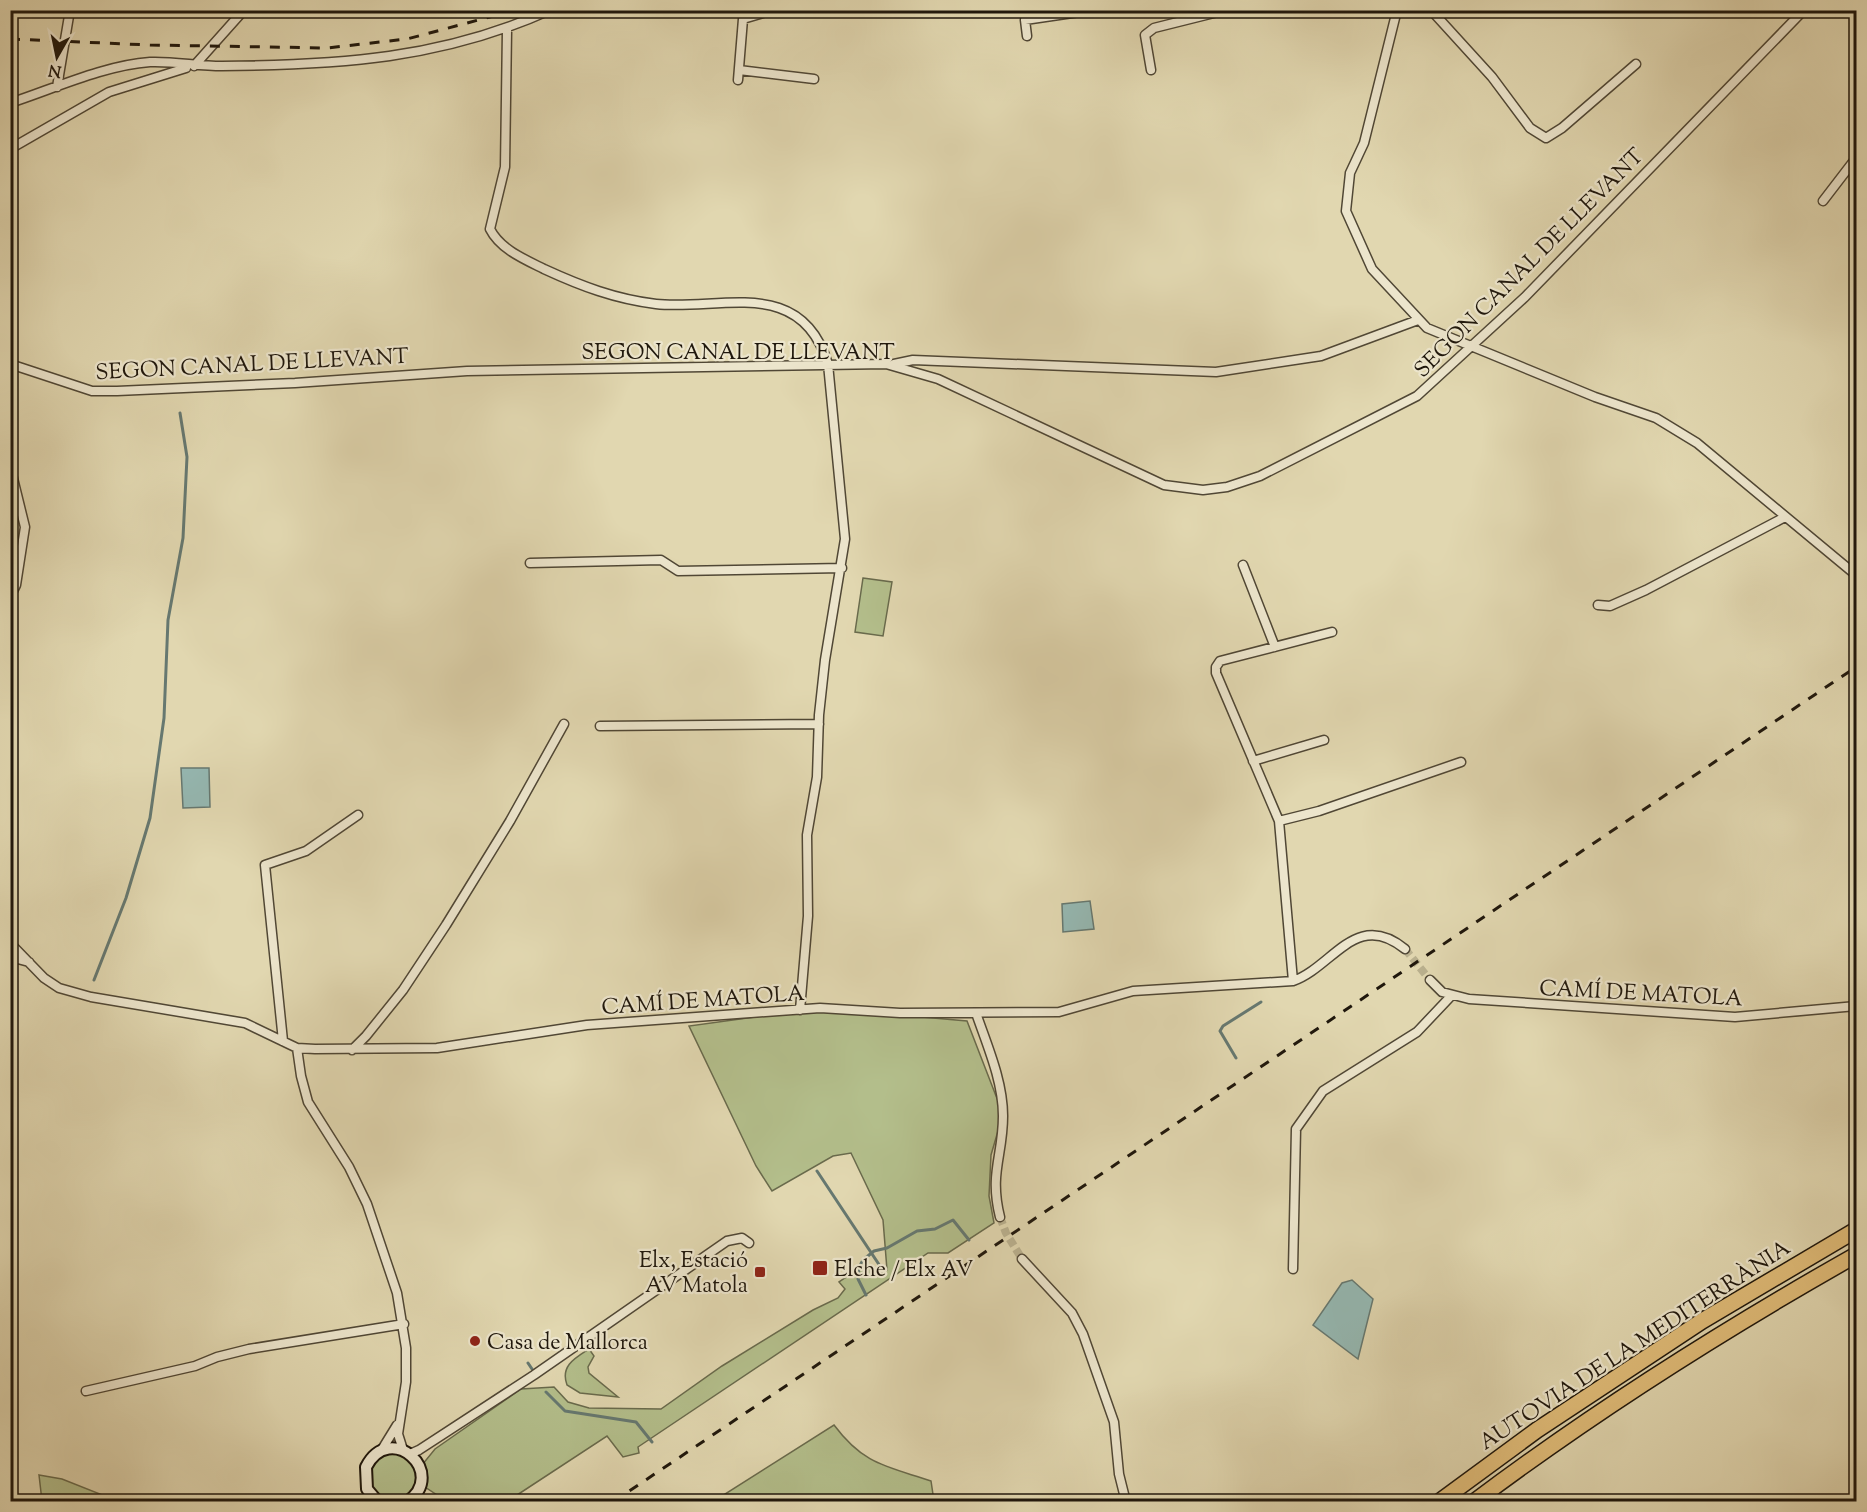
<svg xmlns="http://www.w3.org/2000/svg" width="1867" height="1512" viewBox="0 0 1867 1512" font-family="'Sorts Mill Goudy',serif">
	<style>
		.green { fill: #b3be8b; stroke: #696a4c; stroke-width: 1.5 }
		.water { fill: #95b8b2; stroke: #667870; stroke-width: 1.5 }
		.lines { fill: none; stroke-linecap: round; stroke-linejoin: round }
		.stream { stroke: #667870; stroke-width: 3 }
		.street-tunnel { stroke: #bab18f; stroke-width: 8; stroke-dasharray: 8 4; stroke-linecap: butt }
		.street-casing { stroke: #504735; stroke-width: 11 }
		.secondary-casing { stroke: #1f170c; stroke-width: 14 }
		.highway-casing { stroke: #1f170c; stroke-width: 18 }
		.street { stroke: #ece5cc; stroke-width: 8 }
		.secondary { stroke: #ece5cc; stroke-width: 10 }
		.highway { stroke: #e0bc78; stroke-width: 15 }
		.rail { stroke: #1f170c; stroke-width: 3; stroke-dasharray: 10 10; stroke-linecap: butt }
		.poi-dot { fill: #8f2418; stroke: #ece5cc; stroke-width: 2 }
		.labels { text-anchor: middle; stroke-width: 4.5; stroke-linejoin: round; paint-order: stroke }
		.street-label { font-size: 22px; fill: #1f170c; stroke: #ece5cc }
		.poi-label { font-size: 22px; fill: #1f170c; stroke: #ece5cc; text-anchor: start }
	</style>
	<rect width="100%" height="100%" fill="#e1d7b0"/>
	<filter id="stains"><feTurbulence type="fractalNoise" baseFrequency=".00333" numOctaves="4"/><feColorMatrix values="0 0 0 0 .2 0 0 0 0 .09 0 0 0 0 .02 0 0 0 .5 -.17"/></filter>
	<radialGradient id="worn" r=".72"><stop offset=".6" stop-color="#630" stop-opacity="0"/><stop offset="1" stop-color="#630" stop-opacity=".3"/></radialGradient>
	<path class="green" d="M863,578L892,582L883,636L855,632Z
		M820,1008L967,1021L1003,1114L991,1155L989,1196L994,1223L948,1253H928L638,1447L639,1453L623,1457L607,1436L514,1497V1502L440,1501L437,1495L422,1485V1465L435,1449L521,1389L554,1387L568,1402L589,1408L661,1409L722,1366L813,1310L838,1298L845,1289L839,1282L864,1265L880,1274L887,1270L883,1220L851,1153L833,1156L772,1191L756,1166L689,1026Z
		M589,1349L594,1356L588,1367L589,1373L618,1397L580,1393L567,1385C560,1366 575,1358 589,1349Z
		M834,1425C864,1465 886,1466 931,1481L934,1501H714Z
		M368 1477a25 25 0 1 1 50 0a25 25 0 1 1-50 0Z
		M39,1475L62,1479L105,1496L107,1501H42Z"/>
	<path class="water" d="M181,768H209L210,807L183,808Z
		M1090,901L1094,929L1063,932L1062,904Z
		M1352,1280L1373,1299L1358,1359L1313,1325L1342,1283Z"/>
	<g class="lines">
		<path class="stream" d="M94,980L126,898L150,818L164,718L168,620L183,538L187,457L180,413
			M1236,1058L1220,1031L1223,1026L1261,1002
			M817,1171L884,1272
			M866,1295L858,1279L859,1267L863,1260L874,1251L887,1248L917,1231L935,1229L953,1220L969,1240
			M528,1363L532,1369
			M546,1392L565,1411L636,1422L652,1442"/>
		<path class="street-tunnel" d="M1405,949L1430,980
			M1000,1217L1006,1233L1022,1259"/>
		<g class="street-casing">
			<path id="street" d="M1397,10L1364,143L1350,173L1346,211L1372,269L1427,328L1595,397L1656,418L1697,443L1856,575
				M1431,10L1492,77L1530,128L1546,138L1562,128L1636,64
				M1851,10L1856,13
				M507,30L505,167L490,229C500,249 524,259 544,269C581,286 615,299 656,304C720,311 801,275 828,364L845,539L825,660L819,715L817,777L807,835L808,916L800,1010
				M1027,36L1025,20L1093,10
				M194,66L244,10
				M739,70L814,79
				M1151,70L1145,35L1154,28L1226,10
				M738,80L743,19L763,13V10
				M57,87L70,10
				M10,103C53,89 105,65 150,62C173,61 198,66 222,66C339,65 442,59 550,10
				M10,149L109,92L186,68
				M1823,201L1856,158
				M10,364L92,391H117L295,383L467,371L886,364L938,379L1164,485L1203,490L1227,487L1260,476L1417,396L1525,297L1804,10
				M894,364L913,360L1216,372L1321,356L1418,320
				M10,466L25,527L16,585L10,597
				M530,563L661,560L678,571L842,568
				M1243,565L1275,647
				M1598,605L1610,606L1646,590L1785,517
				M600,726L819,724
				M1253,761L1324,740
				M1279,821L1319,811L1461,762
				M10,943L44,978L59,988L91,997L245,1023L297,1048L315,1049L437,1048L587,1025L820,1008L900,1013L1059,1012L1133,991L1293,981C1333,967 1356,909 1405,949
				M10,957L29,962
				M1430,980L1442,992L1469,999L1735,1017L1856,1006
				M1293,981L1279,821L1216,673V667L1220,661L1332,632
				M976,1013C987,1045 1003,1081 1003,1116C1003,1156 989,1173 1000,1217
				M283,1041L265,865L306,851L358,815
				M297,1048L301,1076L308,1102L349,1167L367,1204L397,1293L406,1348V1382L398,1434L403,1450
				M352,1050L366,1036L403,990L446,925L510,821L564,724
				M1022,1259L1072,1313L1083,1334L1114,1422L1119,1474L1126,1502
				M1293,1269L1296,1129L1323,1091L1417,1032L1452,995
				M86,1391L195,1366L217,1357L249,1349L404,1324
				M381,1451L397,1425
				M410,1454L419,1450L534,1375L727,1241L742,1238L749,1243"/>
		</g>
		<g class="secondary-casing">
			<path id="secondary" d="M378,1502L367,1489L366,1467C390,1420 449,1473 407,1502"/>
		</g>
		<g class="highway-casing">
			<path id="highway" d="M1439,1502L1537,1430L1702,1321L1856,1230
				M1474,1502C1595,1411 1725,1329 1856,1255"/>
		</g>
		<use href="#street" class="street"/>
		<use href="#secondary" class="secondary"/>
		<use href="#highway" class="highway"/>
		<path class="rail" d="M10,39L150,45L327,48L407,39L516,10
			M613,1502L1856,667"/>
	</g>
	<g class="poi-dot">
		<rect x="812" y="1260" width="16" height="16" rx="3"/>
		<rect x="754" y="1266" width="12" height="12" rx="3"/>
		<circle cx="475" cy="1341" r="6"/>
	</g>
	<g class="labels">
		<g class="street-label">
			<text transform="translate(1528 262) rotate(-45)" y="8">SEGON CANAL DE LLEVANT</text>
			<text x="738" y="359">SEGON CANAL DE LLEVANT</text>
			<text transform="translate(252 363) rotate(-3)" y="8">SEGON CANAL DE LLEVANT</text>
			<text transform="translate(1641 992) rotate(3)" y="8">CAMÍ DE MATOLA</text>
			<text transform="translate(703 999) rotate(-4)" y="8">CAMÍ DE MATOLA</text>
			<text transform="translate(1634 1344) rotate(-33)" y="8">AUTOVIA DE LA MEDITERRÀNIA</text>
		</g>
		<g class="poi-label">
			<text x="748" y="1267" text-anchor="end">Elx, Estació<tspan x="748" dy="25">AV Matola</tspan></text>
			<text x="834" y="1276">Elche / Elx AV</text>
			<text x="487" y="1349">Casa de Mallorca</text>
		</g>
	</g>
	<rect width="1867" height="1512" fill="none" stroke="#e1d7b0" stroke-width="36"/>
	<rect x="12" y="12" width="1843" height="1488" fill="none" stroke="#1f170c" stroke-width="3"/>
	<rect x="18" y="18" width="1831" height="1476" fill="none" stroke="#1f170c" stroke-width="1.5"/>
	<g transform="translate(57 57) rotate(189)" stroke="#ece5cc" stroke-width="4.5" paint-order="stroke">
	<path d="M0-4.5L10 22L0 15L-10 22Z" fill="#1f170c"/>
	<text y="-9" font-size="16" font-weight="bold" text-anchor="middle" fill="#1f170c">N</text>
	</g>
	<rect width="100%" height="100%" filter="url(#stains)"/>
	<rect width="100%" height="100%" fill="url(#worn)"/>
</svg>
